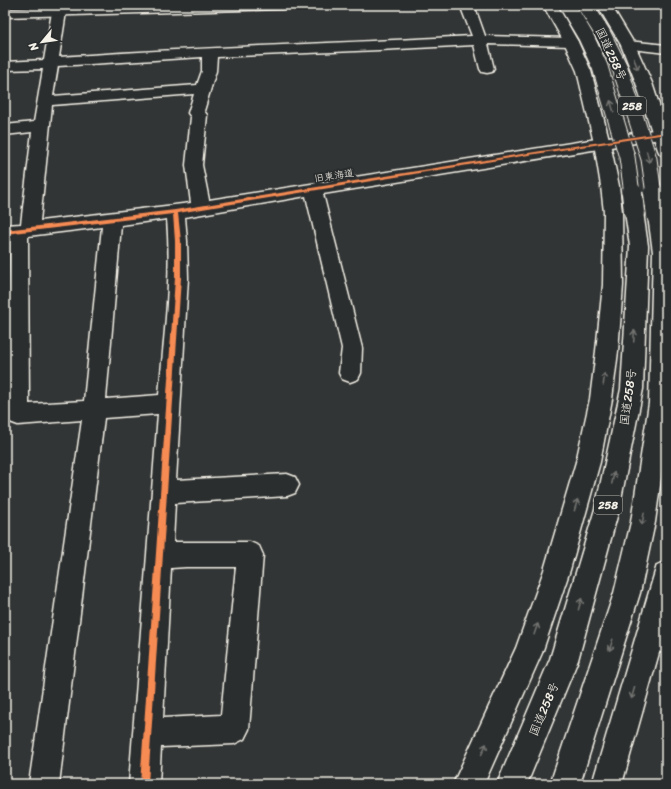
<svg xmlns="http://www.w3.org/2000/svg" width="671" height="789" viewBox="0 0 671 789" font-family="Sriracha,'Klee One',sans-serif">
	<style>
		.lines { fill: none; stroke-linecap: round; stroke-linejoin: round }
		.minor-casing { stroke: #f4f1e8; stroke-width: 3 }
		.trunk-casing { stroke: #f4f1e8; stroke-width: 3 }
		.minor { fill: #2a2d2e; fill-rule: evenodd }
		.trunk { fill: #2a2d2e; fill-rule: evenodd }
		.trunk-bridge-far1-casing { stroke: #f4f1e8; stroke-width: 17; stroke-linecap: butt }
		.trunk-bridge-casing { stroke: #f4f1e8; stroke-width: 23; stroke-linecap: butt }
		.trunk-bridge-far1 { stroke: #2a2d2e; stroke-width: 15 }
		.trunk-bridge { stroke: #2a2d2e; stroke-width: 20 }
		.cycleway-casing { stroke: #2a2d2e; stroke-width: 2 }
		.cycleway { fill: #f68b52; fill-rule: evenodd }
		.oneway { stroke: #71726f }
		.labels { text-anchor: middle; stroke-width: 4; stroke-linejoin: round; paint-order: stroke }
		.far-street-label { font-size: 10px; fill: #f4f1e8; stroke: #2a2d2e }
		.shield { fill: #2a2d2e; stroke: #b7b6b0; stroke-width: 1 }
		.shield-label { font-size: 11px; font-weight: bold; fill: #f4f1e8 }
		.street-label { font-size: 12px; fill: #f4f1e8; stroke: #2a2d2e }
	</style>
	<rect width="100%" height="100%" fill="#323535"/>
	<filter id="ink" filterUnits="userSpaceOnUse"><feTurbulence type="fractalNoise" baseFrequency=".025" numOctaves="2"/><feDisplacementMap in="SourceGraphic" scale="8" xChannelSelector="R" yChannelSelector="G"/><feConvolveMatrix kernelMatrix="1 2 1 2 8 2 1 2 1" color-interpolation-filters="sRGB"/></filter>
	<g filter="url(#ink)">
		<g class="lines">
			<g class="minor-casing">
				<path id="minor" d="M460,5H474L485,36L571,38L576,39L578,42L576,45L571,46L488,44L494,69L492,72L487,73L482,72L480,69L474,45L379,50L217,57L216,71L204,111L207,115L202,165L209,200L666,128V138L323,194L362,348L361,373L358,379L350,382L342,379L339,373L342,348L306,196L185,217L187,241L188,278L176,480L287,474L295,477L299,485L295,493L287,496L175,503L173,542H250L259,546L263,555L249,729L244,739L234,744L161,747L159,784H129L158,414L104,418L59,784H29L82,420L18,425L10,422L7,415L10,238L5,239V225L21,224L32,132L5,135V125L34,122L43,69L5,70V62L44,60L52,12L54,9H64L66,12L59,57C197,47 334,44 472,36ZM202,57V71L197,85L53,96L58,66ZM194,94L188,113L191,117L186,165L191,203L40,221L52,105ZM167,219C172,278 164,337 159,395L106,399L121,225ZM102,227L84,401L29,404L28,236ZM186,567H236L221,715L163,718L171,568Z
					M628,41L666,45V53L623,48L621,45L623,42Z
					M659,592L666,595V654L656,650L652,640L646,605L650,596Z"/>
			</g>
			<g class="trunk-casing">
				<path id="trunk" d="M142,5H289L287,8L282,9L5,17V9Z
					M543,5H557L578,42L591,71L610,143L619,186L622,212L623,285L618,351L612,399L600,462L570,570L542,653L484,784H453L516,648L544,570L576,462L590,399L596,351L603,285L604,212L601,186L594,143L577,71L564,42Z
					M597,5H611L635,45L652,83L666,126V155L660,154L658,150L636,83L621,45Z
					M634,206L640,208L643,212L648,246L643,389L619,509L578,660L527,784H497L550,659L595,509L621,389L630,246L625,212L628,208Z
					M657,210L663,212L666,216V442L655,522L640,593L580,784H550L614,593L631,522L649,403L653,252L648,216L651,212Z
					M666,561V628L622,784H592L657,565Z"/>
			</g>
			<use href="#minor" class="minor"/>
			<use href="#trunk" class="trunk"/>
			<g class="trunk-bridge-far1-casing">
				<path id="trunk-bridge-far1" d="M567,5L586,37L600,67L627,157L632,194
					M585,5L603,34L620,68L649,159L654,194"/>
			</g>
			<g class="trunk-bridge-casing">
				<path id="trunk-bridge" d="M632,193L634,212
					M654,193L657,216"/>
			</g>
			<use href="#trunk-bridge-far1" class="trunk-bridge-far1"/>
			<use href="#trunk-bridge" class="trunk-bridge"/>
			<g class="cycleway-casing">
				<path id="cycleway" d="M666,132V134L522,156L178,213L181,241V278L148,784H140L175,278V241L173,214L5,234V230L175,210L522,154Z"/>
			</g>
			<use href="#cycleway" class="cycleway"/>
		</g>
		<defs><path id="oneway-shaft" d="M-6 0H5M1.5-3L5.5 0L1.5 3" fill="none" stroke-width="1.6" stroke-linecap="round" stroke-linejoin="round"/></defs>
		<g class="oneway">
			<use href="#oneway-shaft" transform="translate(636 64) rotate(67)"/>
			<use href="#oneway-shaft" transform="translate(612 106) rotate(-107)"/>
			<use href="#oneway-shaft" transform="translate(648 157) rotate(76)"/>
			<use href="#oneway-shaft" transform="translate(634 336) rotate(-87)"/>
			<use href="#oneway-shaft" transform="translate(604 379) rotate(-83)"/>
			<use href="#oneway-shaft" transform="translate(613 478) rotate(-78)"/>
			<use href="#oneway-shaft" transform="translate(576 505) rotate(-74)"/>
			<use href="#oneway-shaft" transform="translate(643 519) rotate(100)"/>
			<use href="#oneway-shaft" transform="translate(580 604) rotate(-74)"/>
			<use href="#oneway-shaft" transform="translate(536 629) rotate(-71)"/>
			<use href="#oneway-shaft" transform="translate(611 645) rotate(107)"/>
			<use href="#oneway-shaft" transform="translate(633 693) rotate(106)"/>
			<use href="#oneway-shaft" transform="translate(484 749) rotate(-66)"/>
		</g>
	</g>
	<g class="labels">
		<g class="far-street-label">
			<text transform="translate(334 175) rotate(-9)" y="4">旧東海道</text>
		</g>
		<g class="shield">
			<rect x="618" y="97" width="28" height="18" rx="3"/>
			<rect x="594" y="496" width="28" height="18" rx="3"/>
		</g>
		<g class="shield-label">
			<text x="632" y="110">258</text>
			<text x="608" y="509">258</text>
		</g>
		<g class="street-label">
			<text transform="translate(611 54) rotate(65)" y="4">国道258号</text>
			<text transform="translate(628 397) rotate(-82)" y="4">国道258号</text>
			<text transform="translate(544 709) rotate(-67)" y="4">国道258号</text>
		</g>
	</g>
	<rect width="671" height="789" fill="none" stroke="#2a2d2e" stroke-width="20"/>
	<rect x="10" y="10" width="651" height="769" fill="none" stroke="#f4f1e8" stroke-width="1.5" filter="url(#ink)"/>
	<g transform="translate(42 42) rotate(241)" stroke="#2a2d2e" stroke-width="3" paint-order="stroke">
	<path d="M0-3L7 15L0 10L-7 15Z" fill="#f4f1e8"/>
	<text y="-6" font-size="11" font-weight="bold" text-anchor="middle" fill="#f4f1e8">N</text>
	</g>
</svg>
